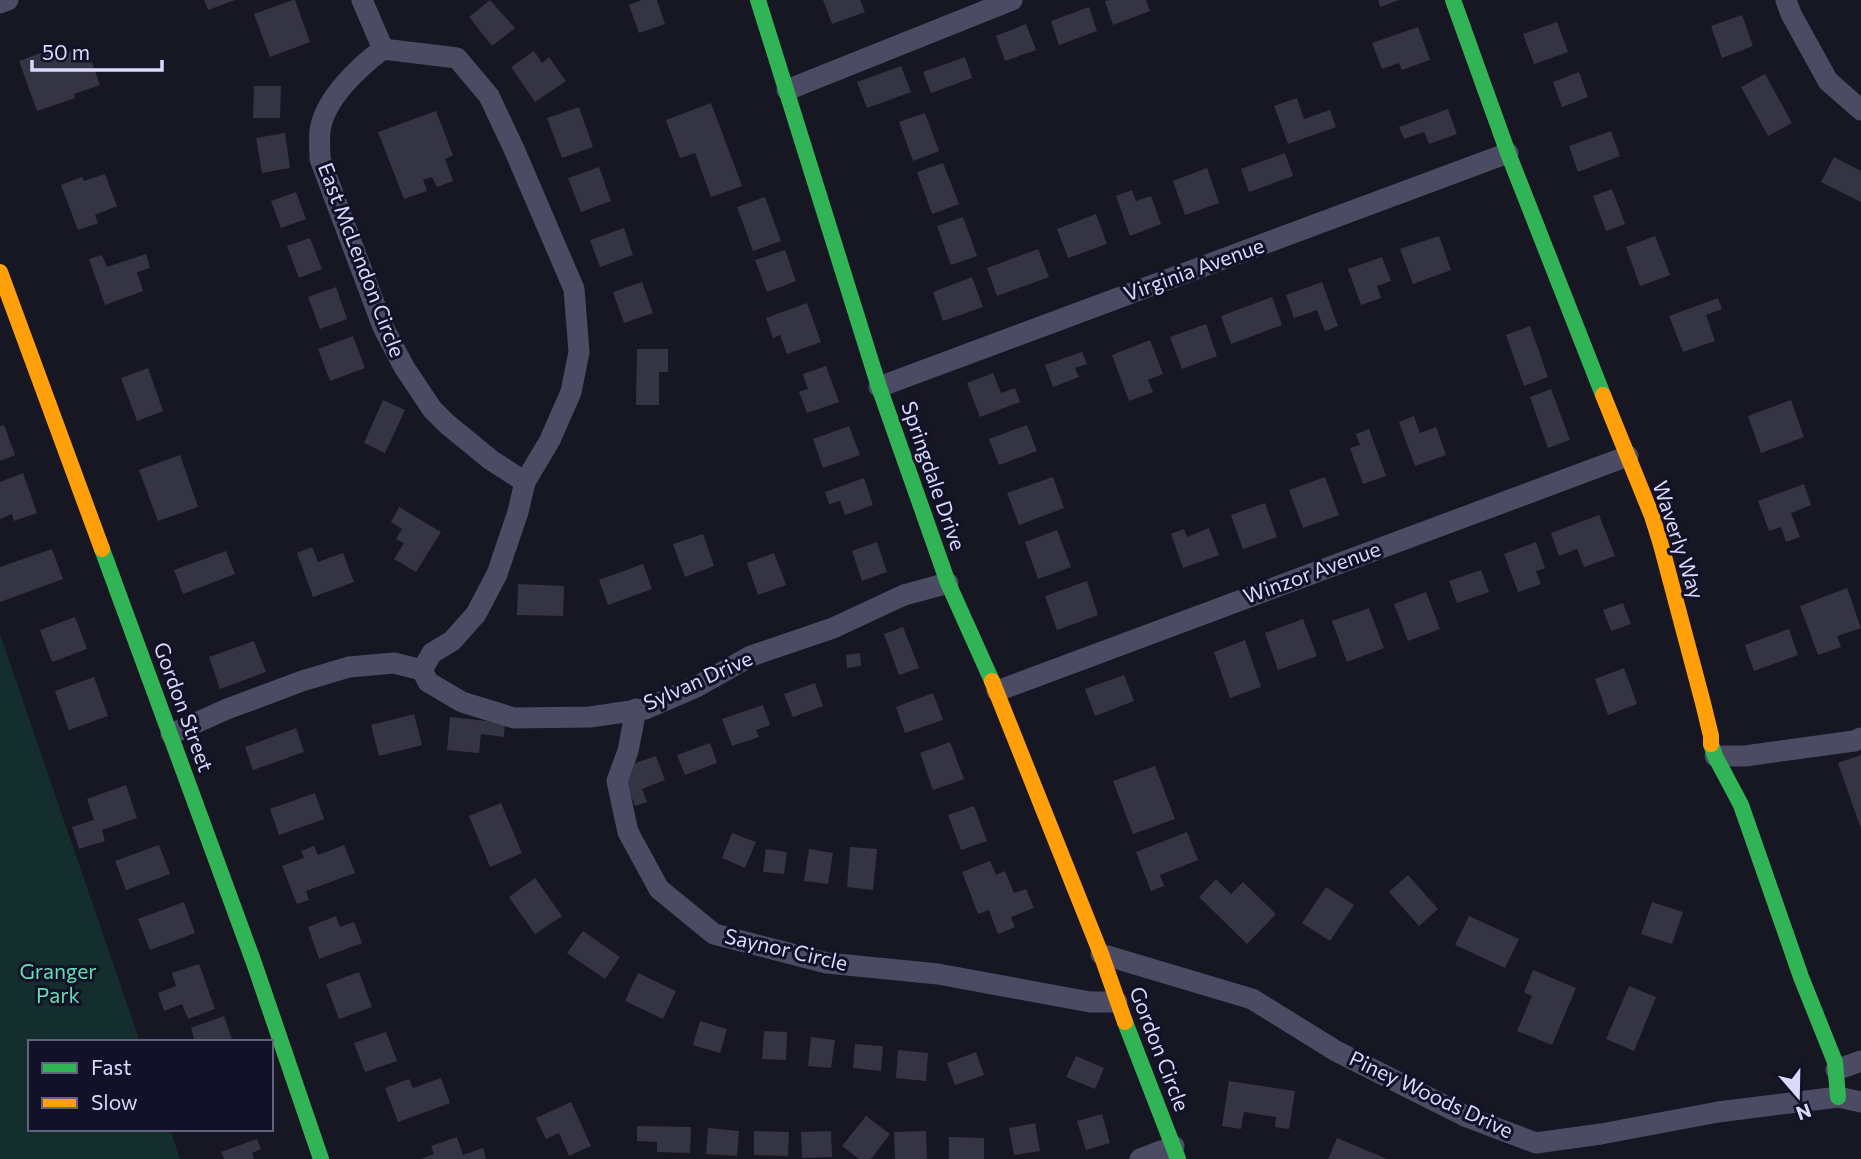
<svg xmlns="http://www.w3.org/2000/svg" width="1861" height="1159" viewBox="0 0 1861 1159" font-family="Commissioner,sans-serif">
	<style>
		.green { fill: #142e2d }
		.building { fill: #353445 }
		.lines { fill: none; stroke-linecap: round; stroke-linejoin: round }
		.street { stroke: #4b4c63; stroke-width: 21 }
		.fast { stroke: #30b455; stroke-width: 16 }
		.slow { stroke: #ff9f0a; stroke-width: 16 }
		.labels { text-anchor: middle; stroke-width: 6; stroke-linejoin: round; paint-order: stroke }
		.street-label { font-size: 21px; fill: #d9d9fe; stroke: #121128 }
		.park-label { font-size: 21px; fill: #65ddb3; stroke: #121128 }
	</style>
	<rect width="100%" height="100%" fill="#171623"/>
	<path class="green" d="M0,634L140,1042H30V1129H170L180,1159H0Z"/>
	<path class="building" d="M204,0H235L208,10Z
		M293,0H295L310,42L270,57L254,14Z
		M490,0L515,28L492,46L469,17Z
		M642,0H657L665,24L639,33L629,5Z
		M823,0H860L865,12L832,24Z
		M1109,0H1146L1150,11L1113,25L1105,1Z
		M1378,0H1399L1380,7Z
		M1089,7L1097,31L1059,45L1051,21Z
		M1742,15L1753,46L1722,58L1711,26Z
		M1557,22L1568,52L1534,64L1523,34Z
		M1026,24L1036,50L1005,61L996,36Z
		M1418,27L1430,60L1402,70L1399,63L1382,69L1372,43Z
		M86,46L100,85L74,94L75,98L37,111L19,61L49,50L52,58Z
		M534,51L542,63L549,57L566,81L535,102L511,67Z
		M965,57L972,78L931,93L923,72Z
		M901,66L911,92L867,108L857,82Z
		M1579,72L1588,97L1562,107L1553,82Z
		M1765,74L1792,123L1768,136L1741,87Z
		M254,86H281L280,118H253Z
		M1297,98L1304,119L1330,110L1336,127L1288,144L1274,106Z
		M711,103L742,186L711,197L695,153L680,158L666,120Z
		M579,107L593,147L562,158L547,118Z
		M1448,109L1457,134L1429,144L1424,132L1404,139L1399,127Z
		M436,111L453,155L445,159L453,181L437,187L432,177L423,180L427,191L404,199L378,132Z
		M925,113L939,151L913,161L899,122Z
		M1611,131L1620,156L1578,172L1569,146Z
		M285,133L290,168L262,173L256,138Z
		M1285,153L1293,176L1249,192L1241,169Z
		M1834,157L1861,171V202L1821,182Z
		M943,163L959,204L932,214L917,172Z
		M599,167L611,201L581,212L568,178Z
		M1207,168L1219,203L1185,215L1173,181Z
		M105,174L117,206L95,215L98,223L78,230L61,185L82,177L84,181Z
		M1612,189L1625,224L1606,231L1593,196Z
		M1132,190L1136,201L1151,196L1161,224L1130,236L1116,196Z
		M296,192L306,219L281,228L271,201Z
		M765,197L781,241L753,251L737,207Z
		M1096,214L1107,244L1068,258L1057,229Z
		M963,217L977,256L951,265L937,226Z
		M624,228L633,255L600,267L590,240Z
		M1439,236L1451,270L1413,284L1400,249Z
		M1655,236L1670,275L1640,286L1626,247Z
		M310,238L322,269L299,278L287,246Z
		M1038,249L1049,277L997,296L987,268Z
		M785,250L796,281L767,292L755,260Z
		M146,254L150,268L137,272L143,291L105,305L89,259L102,255L107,267Z
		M1382,257L1391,281L1377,286L1381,298L1361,305L1348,269Z
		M972,277L983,307L943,321L933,292Z
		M642,282L653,313L624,323L613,292Z
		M1322,282L1338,326L1325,331L1317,310L1294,318L1286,295Z
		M336,287L347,319L320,329L308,297Z
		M1272,297L1282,325L1231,344L1221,316Z
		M1718,298L1722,309L1706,315L1715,341L1683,352L1669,316Z
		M807,303L821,342L787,354L780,335L773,338L766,318Z
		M1206,324L1217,356L1182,369L1170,337Z
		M1530,326L1548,377L1524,386L1506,335Z
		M353,336L365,368L330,381L318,349Z
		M1150,340L1163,374L1148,380L1153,392L1129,401L1112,355Z
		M637,349H668V372H659V405H636Z
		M1082,352L1087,364L1075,368L1079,377L1053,387L1045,365Z
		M826,366L839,402L807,413L799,392L808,389L803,374Z
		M148,368L163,411L137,421L121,378Z
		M993,373L1001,393L1015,388L1020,402L980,417L967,383Z
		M1551,389L1570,440L1548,448L1530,397Z
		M383,400L405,410L385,453L364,443Z
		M1791,400L1804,437L1761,453L1748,416Z
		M1414,416L1420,433L1436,427L1446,455L1415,466L1399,422Z
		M4,425L15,455L0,461V426Z
		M1027,425L1037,451L999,465L989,439Z
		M849,426L860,455L823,468L813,439Z
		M1369,429L1386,476L1363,484L1350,448L1360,445L1356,434Z
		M180,455L198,507L158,521L139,470Z
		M23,473L37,513L14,521L12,514L0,519V482Z
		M1053,477L1064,508L1019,525L1007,493Z
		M1325,477L1339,515L1303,528L1289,490Z
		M864,478L873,505L845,515L840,501L829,504L825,492Z
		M1804,484L1811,505L1791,513L1800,537L1786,542L1781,527L1769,531L1758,501Z
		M1265,503L1277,537L1243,549L1231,515Z
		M399,507L441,532L416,572L394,559L404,543L396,539L402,529L391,522Z
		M1599,515L1615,556L1584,567L1577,549L1559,556L1551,533Z
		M1209,528L1219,555L1183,568L1171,534L1184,529L1187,537Z
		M1057,530L1071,567L1038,579L1025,542Z
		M703,534L714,566L685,577L673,544Z
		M877,542L887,572L862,581L852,551Z
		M1536,542L1545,568L1536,571L1541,584L1518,592L1504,554Z
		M312,547L318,562L343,553L354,582L313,597L297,553Z
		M52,549L63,579L0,602V567Z
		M226,551L235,574L183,594L174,570Z
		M774,553L786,585L758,595L747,563Z
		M643,564L652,589L608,605L599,580Z
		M1481,570L1489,592L1457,603L1449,581Z
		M1087,581L1098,615L1057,630L1045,596Z
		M518,584L564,586L563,616L517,615Z
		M1847,588L1861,628L1837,636L1841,647L1818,655L1800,606Z
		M1426,592L1440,629L1408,641L1394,604Z
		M1623,603L1631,624L1611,631L1603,610Z
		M1369,608L1384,648L1347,662L1332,621Z
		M75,617L87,649L52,662L40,630Z
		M1303,619L1317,656L1278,670L1265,633Z
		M903,627L919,668L899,675L884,634Z
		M1789,629L1798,655L1754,671L1745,645Z
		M1245,640L1261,687L1230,698L1214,652Z
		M254,641L266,672L220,689L209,657Z
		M860,653L861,666L847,668L846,655Z
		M1624,668L1637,704L1608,715L1595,679Z
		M1124,675L1134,701L1095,716L1085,689Z
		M94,677L108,716L69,730L55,691Z
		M815,683L823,706L793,717L784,694Z
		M933,693L943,720L905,733L896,707Z
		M763,705L770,725L756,730L759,737L732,746L722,719Z
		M414,714L422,745L379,756L371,725Z
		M450,717L505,723L504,737L481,734L479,753L447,750Z
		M296,728L304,752L253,770L245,747Z
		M950,742L964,779L933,790L920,753Z
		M710,743L717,763L685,775L677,755Z
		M1861,755V829L1838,763Z
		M656,756L665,780L642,789L647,802L635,806L621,768Z
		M1155,766L1175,819L1133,834L1113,781Z
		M126,785L137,818L102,830L105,841L79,849L72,827L94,820L87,799Z
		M315,793L324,819L279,835L270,809Z
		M501,803L522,853L490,867L469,816Z
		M974,806L987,841L961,850L948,815Z
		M1187,832L1198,860L1160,875L1164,886L1151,891L1136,852Z
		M732,833L756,842L745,868L722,858Z
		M159,845L170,874L126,890L115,861Z
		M344,845L355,873L306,891L309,900L297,904L282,866L304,858L301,851L314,846L318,855Z
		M850,847L877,849L873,890L847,887Z
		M766,849L787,852L784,874L763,872Z
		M809,849L833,853L828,884L804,881Z
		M990,861L996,875L1005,871L1014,893L1026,889L1034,908L1011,917L1015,927L998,934L989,910L978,914L962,872Z
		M1408,875L1438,909L1419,926L1389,892Z
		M535,878L562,916L535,934L509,897Z
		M1216,879L1231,894L1243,882L1276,914L1247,944L1199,897Z
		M1326,887L1354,905L1330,941L1302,923Z
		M184,902L195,933L150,950L138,919Z
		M1652,902L1683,912L1672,944L1641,934Z
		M336,916L340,927L354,922L362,943L319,959L308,927Z
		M1469,916L1519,939L1505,968L1455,945Z
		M583,931L620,957L605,979L567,953Z
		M199,964L215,1009L188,1019L182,1004L164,1011L158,993L176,986L172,973Z
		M1533,970L1576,988L1552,1045L1517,1031L1532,996L1524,992Z
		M359,972L372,1007L339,1019L326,984Z
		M638,973L676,991L663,1019L625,1001Z
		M1629,986L1656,997L1634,1051L1606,1039Z
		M224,1016L233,1042H195L191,1028Z
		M700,1021L727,1029L720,1053L693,1045Z
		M764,1031L787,1032L786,1060L762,1059Z
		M386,1032L397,1061L365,1072L354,1043Z
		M811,1037L835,1040L831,1068L808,1066Z
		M855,1044L883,1046L881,1071L853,1068Z
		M898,1050L928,1053L926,1081L896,1078Z
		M976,1052L984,1075L955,1085L947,1063Z
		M1076,1056L1104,1068L1095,1089L1066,1077Z
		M441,1078L450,1103L398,1122L385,1088L409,1079L413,1088Z
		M1229,1081L1295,1091L1289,1129L1275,1127L1276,1117L1244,1112L1241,1129L1222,1126Z
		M571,1102L591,1146L569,1156L559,1133L546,1139L536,1118Z
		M1102,1114L1110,1143L1086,1150L1077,1121Z
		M866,1116L890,1134L871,1159H859L842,1146Z
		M1035,1123L1040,1151L1014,1155L1009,1128Z
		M637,1126L691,1127L690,1153L657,1152V1142L637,1141Z
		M708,1128L739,1131L737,1156L706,1154Z
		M754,1131L789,1132L788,1156L754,1155Z
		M831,1131L832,1157L802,1158L801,1132Z
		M926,1131L927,1159H895L894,1132Z
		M457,1137L463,1155L483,1148L486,1159H421L434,1154L431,1146Z
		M949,1137L984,1138V1159H949Z
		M1337,1138L1387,1159H1328Z
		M257,1139L261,1149L252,1153L254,1159H224L221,1152Z"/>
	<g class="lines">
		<path class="street" d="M362,0L383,49
			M1786,0L1791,14L1828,81L1861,110
			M0,3L8,0
			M383,49L457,58L489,96L514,149L574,289L579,352L571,392L550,440L525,482L518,512L497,574L476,614L452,641L432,653L422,670
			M383,49C359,67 324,99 320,131C319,140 320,150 320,159L383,327L404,367L432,409L447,424L491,460L525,482
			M787,90L1012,0
			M879,387L1508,153
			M997,691L1628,456
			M636,709L628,751L617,781L628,832L659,889L714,934L827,963L938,974L1090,1002H1117
			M171,734L227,709L302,681L349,667L394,663L422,670L428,682L462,702L514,718L590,717L645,709L696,687L751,656L833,628L904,595L948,583
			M1715,756H1745L1854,741L1861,738
			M1101,954L1252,999L1336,1051L1467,1117L1536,1143L1601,1134L1718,1112L1838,1097L1861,1102
			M1836,1070L1861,1061
			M1140,1159L1174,1146"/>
		<path class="fast" d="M758,0L879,387L948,583L992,681
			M1453,0L1508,153L1603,395
			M102,549L254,963L321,1159
			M1711,744L1715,756L1741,805L1801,977L1835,1062L1838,1097
			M1125,1022L1178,1159"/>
		<path class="slow" d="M0,272L102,549
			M1603,395L1652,516L1661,545L1703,703L1711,736V744
			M992,681L1101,954L1125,1022"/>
	</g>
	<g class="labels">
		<g class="street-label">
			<text transform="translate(361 260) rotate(69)" y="7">East McLendon Circle</text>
			<text transform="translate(1194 270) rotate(-20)" y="7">Virginia Avenue</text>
			<text transform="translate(933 476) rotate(71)" y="7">Springdale Drive</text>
			<text transform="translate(1678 540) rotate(72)" y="7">Waverly Way</text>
			<text transform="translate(1312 573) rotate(-20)" y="7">Winzor Avenue</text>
			<text transform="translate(698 681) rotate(-24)" y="7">Sylvan Drive</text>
			<text transform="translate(183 707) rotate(70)" y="7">Gordon Street</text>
			<text transform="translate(786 950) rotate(13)" y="7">Saynor Circle</text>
			<text transform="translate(1159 1049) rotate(69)" y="7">Gordon Circle</text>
			<text transform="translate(1431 1095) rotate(25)" y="7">Piney Woods Drive</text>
		</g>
		<g class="park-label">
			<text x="58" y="979">Granger<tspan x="58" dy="24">Park</tspan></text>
		</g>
	</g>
	<rect x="28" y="1040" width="245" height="91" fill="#121128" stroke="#62617e" stroke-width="2"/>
	<rect x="42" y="1063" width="35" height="10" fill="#30b455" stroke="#62617e" stroke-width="2"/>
	<text x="91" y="1075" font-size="21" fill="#d9d9fe">Fast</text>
	<rect x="42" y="1098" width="35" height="10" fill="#ff9f0a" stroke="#62617e" stroke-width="2"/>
	<text x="91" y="1110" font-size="21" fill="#d9d9fe">Slow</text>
	<g transform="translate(1798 1096) rotate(160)" stroke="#121128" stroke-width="5" paint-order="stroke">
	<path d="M0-5L12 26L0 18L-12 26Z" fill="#d9d9fe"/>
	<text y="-10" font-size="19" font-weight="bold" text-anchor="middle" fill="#d9d9fe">N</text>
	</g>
	<path d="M32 60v10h130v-10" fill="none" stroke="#d9d9fe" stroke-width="3.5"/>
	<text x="42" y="60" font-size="21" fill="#d9d9fe" stroke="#121128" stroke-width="5" paint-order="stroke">50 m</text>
</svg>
